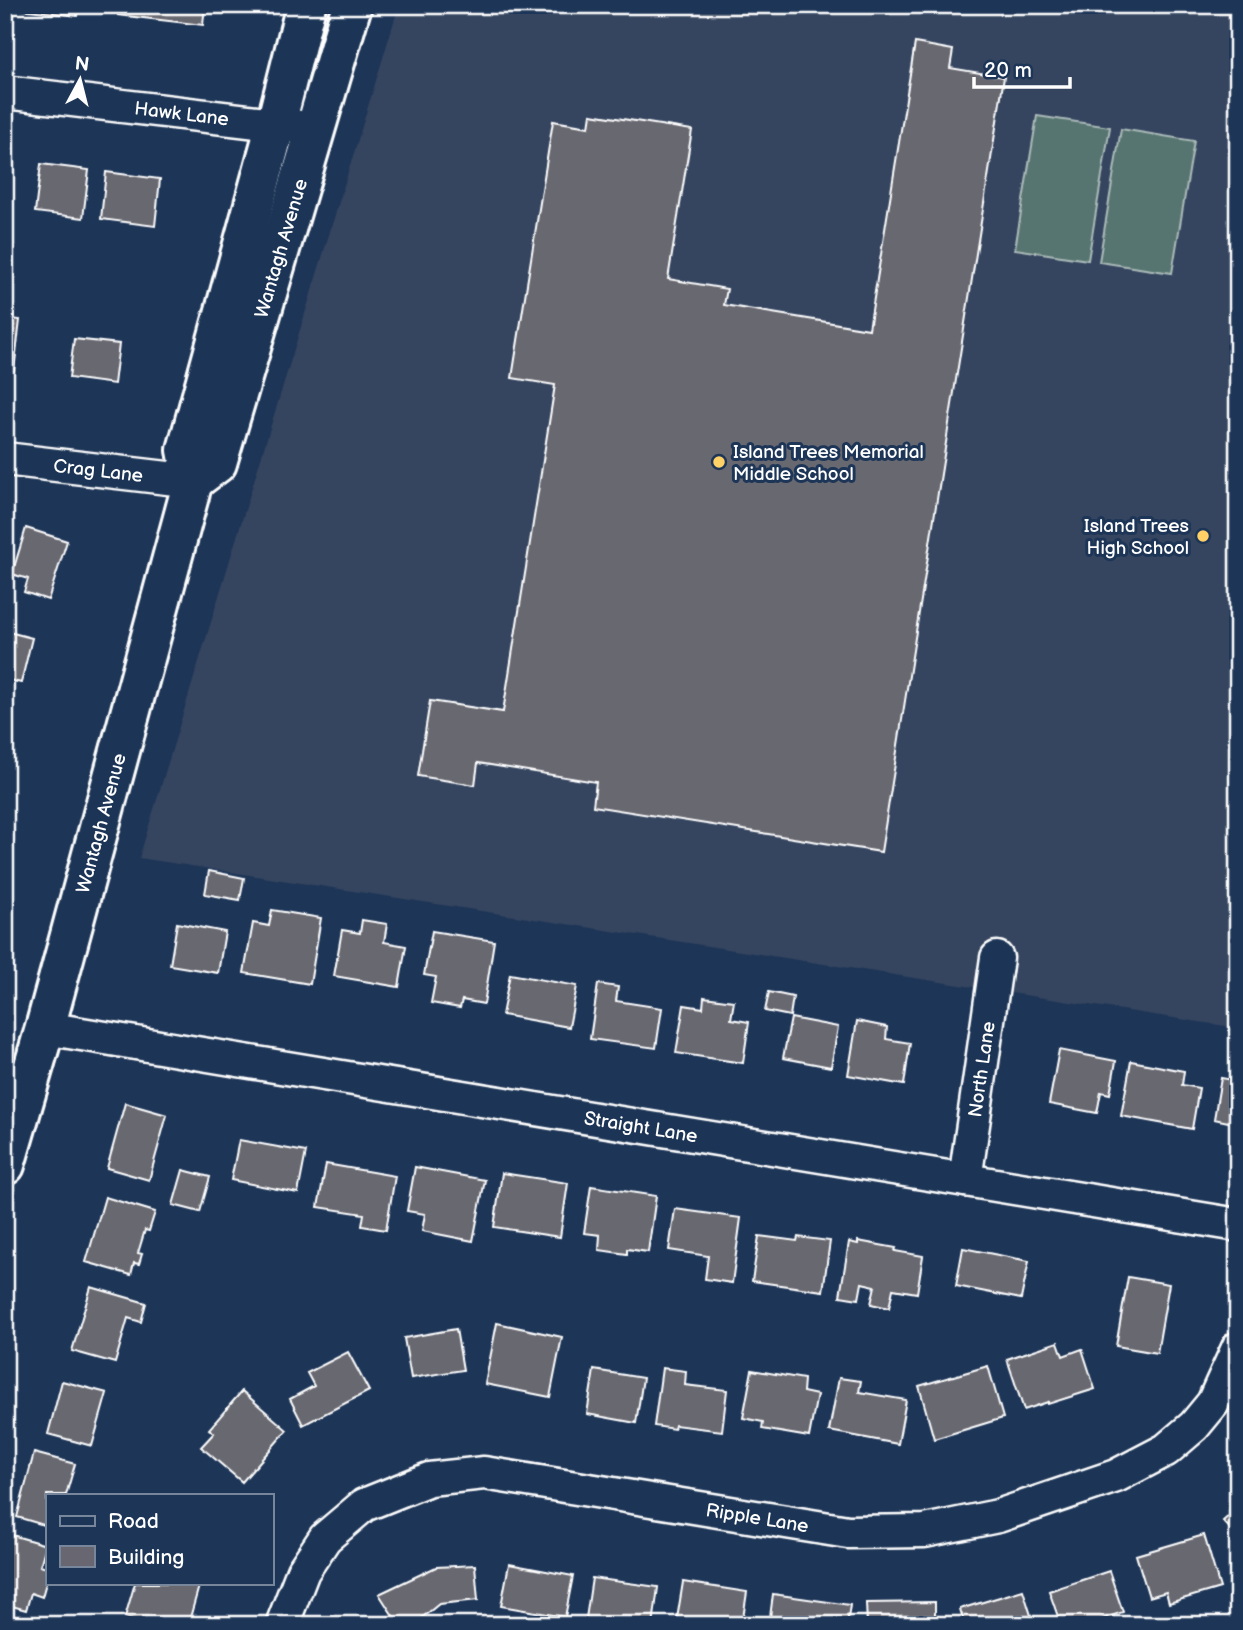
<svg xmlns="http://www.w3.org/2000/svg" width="1243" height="1630" viewBox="0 0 1243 1630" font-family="'Balsamiq Sans',sans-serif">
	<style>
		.built { fill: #34445f }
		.pitch { fill: #577471; stroke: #abbab8; stroke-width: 2 }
		.building { fill: #686771; stroke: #fff; stroke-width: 2 }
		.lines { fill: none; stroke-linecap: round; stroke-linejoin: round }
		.street-casing { stroke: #fff; stroke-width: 37 }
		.secondary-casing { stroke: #fff; stroke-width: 44 }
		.street { stroke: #1d3557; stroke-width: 32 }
		.secondary { stroke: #1d3557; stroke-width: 38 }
		.poi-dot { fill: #ffd166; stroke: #1d3557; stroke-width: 2.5 }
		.labels { text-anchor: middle; stroke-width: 6; stroke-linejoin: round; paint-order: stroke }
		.street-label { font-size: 19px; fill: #fff; stroke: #1d3557 }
		.poi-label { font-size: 19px; fill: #fff; stroke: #1d3557; text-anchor: start }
	</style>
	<rect width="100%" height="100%" fill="#1d3557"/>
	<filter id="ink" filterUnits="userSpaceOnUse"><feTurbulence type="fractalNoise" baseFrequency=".0143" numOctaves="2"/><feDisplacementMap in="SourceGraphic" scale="14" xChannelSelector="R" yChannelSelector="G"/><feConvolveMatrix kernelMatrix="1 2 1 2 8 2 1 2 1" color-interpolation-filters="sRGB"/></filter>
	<g filter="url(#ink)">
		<path class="built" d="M399,5H1238V1028L139,858Z"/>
		<path class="pitch" d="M1037,116L1110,127L1088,260L1015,249Z
			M1121,129L1194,141L1172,273L1099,262Z"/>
		<path class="building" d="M5,5H79L77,16L5,7Z
			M119,5H205L203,25L118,15Z
			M915,43L953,50L950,68L1004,77L881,852L593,806L596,782L478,763L475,785L418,776L430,701L503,712L555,385L512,378L553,121L589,127L591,114L692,130L668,279L727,289L724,305L869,329Z
			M41,164L89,170L83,218L35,212Z
			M106,172L160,179L155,226L101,219Z
			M5,318L20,320L14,371L5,370Z
			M74,339L119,344L114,384L69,378Z
			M26,528L67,541L48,600L24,592L28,579L12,574Z
			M5,631L32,638L21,683L5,679Z
			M209,871L244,878L240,900L205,894Z
			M272,910L321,918L310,984L244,973L253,923L269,926Z
			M362,920L387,924L384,942L406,946L399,987L334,976L342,930L360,933Z
			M177,923L225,932L218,973L170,965Z
			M432,931L494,941L484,1004L462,1000L460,1008L431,1003L436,977L424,975Z
			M510,974L577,986L569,1027L502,1015Z
			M598,984L618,987L616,1001L662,1008L656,1048L590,1039Z
			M769,992L793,997L790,1016L765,1011Z
			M704,997L734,1001L731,1019L749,1022L743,1063L676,1053L684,1005L703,1008Z
			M791,1018L838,1027L831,1067L783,1058Z
			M857,1021L887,1027L886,1039L910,1043L904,1085L848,1075Z
			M1059,1050L1116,1061L1110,1094L1101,1092L1097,1113L1049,1104Z
			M1131,1061L1184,1071L1182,1085L1199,1088L1192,1129L1121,1116Z
			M1221,1078L1238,1081V1124L1214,1119Z
			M125,1103L167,1115L149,1180L107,1168Z
			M239,1140L306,1152L298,1193L231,1180Z
			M326,1164L395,1176L386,1230L362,1226L364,1214L318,1207Z
			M415,1167L485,1180L473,1241L422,1231L425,1214L407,1211Z
			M183,1170L210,1177L200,1212L173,1205Z
			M502,1173L568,1183L560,1237L494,1227Z
			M591,1186L656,1196L648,1252L627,1249V1254L599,1250L600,1235L584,1233Z
			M105,1197L155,1212L149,1231L145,1230L138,1253L142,1254L139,1264L134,1263L131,1275L86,1262Z
			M675,1209L741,1218L732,1283L705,1279L708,1256L669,1250Z
			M759,1236L797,1241L798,1237L830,1241L823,1291L752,1281Z
			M858,1241L896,1248L895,1251L923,1256L917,1293L893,1289L889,1308L871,1304L875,1286L862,1283L859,1299L840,1296L849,1242L858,1244Z
			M963,1248L1029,1261L1021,1299L956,1286Z
			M1128,1277L1169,1284L1157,1353L1116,1346Z
			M91,1287L146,1303L141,1322L128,1318L115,1363L72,1351Z
			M497,1323L562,1337L550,1397L485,1384Z
			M456,1329L463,1370L411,1378L404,1338Z
			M1058,1342L1063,1356L1082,1349L1095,1389L1048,1404V1402L1024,1410L1007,1359Z
			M348,1352L369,1391L303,1425L290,1399L314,1386L307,1373Z
			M988,1366L1003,1418L934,1439L919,1386Z
			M662,1368L686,1371L685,1385L727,1390L722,1431L675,1425L674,1429L654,1426Z
			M594,1370L643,1378L636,1423L587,1414Z
			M752,1370L804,1379L803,1392L817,1395L809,1437L762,1429L763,1422L743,1418Z
			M839,1378L861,1381L859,1392L906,1400L898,1444L829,1431Z
			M62,1381L107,1393L92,1446L48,1434Z
			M242,1391L287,1430L242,1482L201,1447L214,1433L209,1429Z
			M34,1453L75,1464L66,1495H47V1526L17,1517Z
			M1238,1508V1537L1223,1521Z
			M5,1533L46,1545L40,1566L47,1568V1579L42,1597L31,1593L26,1610L5,1604Z
			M1204,1535L1220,1588L1169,1603L1166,1592L1149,1597L1136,1555Z
			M509,1564L573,1576L565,1617L501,1606Z
			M475,1565L478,1600L439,1604L413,1625H399L379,1594L436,1567Z
			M1109,1571L1123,1612L1085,1625H1061L1049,1591Z
			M592,1578L658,1587L653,1625H585Z
			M683,1582L747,1592L742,1625H676Z
			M135,1583H186L199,1586L188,1625H143L144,1622L125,1617Z
			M1023,1590L1034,1625H965L960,1609Z
			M773,1594L850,1605L847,1625H769Z
			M935,1602V1625H867L866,1603Z"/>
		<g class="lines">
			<g class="street-casing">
				<g id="street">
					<path id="s1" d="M5,92L299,127"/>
					<path id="s2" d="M5,459L193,481"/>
					<path id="s3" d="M45,1028L1238,1225"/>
					<path id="s4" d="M965,1180L997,958"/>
					<path id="s5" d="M282,1625L303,1571L325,1538L364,1505L429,1479L484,1473L848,1532L925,1531L998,1516L1116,1476L1166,1450L1194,1426L1213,1403L1238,1348"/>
				</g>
			</g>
			<g class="secondary-casing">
				<g id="secondary">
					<path id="s6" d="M193,481L217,463L352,5"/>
					<path id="s7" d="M5,1165L45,1028L193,481L187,450L276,124L306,5"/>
				</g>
			</g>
			<use href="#street" class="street"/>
			<use href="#secondary" class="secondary"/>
		</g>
	</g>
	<g class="poi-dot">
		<circle cx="719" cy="462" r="7"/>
		<circle cx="1203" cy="536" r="7"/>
	</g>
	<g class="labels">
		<g class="street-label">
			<text dy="7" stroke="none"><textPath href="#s1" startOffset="178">Hawk Lane</textPath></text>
			<text dy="7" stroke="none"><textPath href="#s6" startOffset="254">Wantagh Avenue</textPath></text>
			<text dy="7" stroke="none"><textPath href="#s2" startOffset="94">Crag Lane</textPath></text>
			<text dy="7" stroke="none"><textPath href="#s7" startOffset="355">Wantagh Avenue</textPath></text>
			<text dy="7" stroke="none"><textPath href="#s4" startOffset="112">North Lane</textPath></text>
			<text dy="7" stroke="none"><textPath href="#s3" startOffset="604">Straight Lane</textPath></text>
			<text dy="7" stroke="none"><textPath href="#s5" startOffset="551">Ripple Lane</textPath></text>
		</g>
		<g class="poi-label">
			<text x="733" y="458">Island Trees Memorial<tspan x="733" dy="22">Middle School</tspan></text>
			<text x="1189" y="532" text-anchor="end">Island Trees<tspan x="1189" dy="22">High School</tspan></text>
		</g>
	</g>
	<rect width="1243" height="1630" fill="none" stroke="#1d3557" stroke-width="28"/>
	<rect x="14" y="14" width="1215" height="1602" fill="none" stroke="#fff" stroke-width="2.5" filter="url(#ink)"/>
	<rect x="46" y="1494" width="228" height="91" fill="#1d3557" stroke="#77869a" stroke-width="2"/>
	<rect x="60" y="1516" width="35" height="10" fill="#1d3557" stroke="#77869a" stroke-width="2"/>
	<text x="108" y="1528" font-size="21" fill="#ffffff">Road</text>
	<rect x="60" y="1546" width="35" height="21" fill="#686771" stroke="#77869a" stroke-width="2"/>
	<text x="108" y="1564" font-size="21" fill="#ffffff">Building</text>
	<g transform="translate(80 80) rotate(7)" stroke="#1d3557" stroke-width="5" paint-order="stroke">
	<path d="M0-5L12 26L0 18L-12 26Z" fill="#ffffff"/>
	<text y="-10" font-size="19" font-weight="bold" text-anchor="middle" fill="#ffffff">N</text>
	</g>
	<path d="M974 77v10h96v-10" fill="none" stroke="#ffffff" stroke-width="3.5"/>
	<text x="984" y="77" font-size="21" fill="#ffffff" stroke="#1d3557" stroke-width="5" paint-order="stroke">20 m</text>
</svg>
